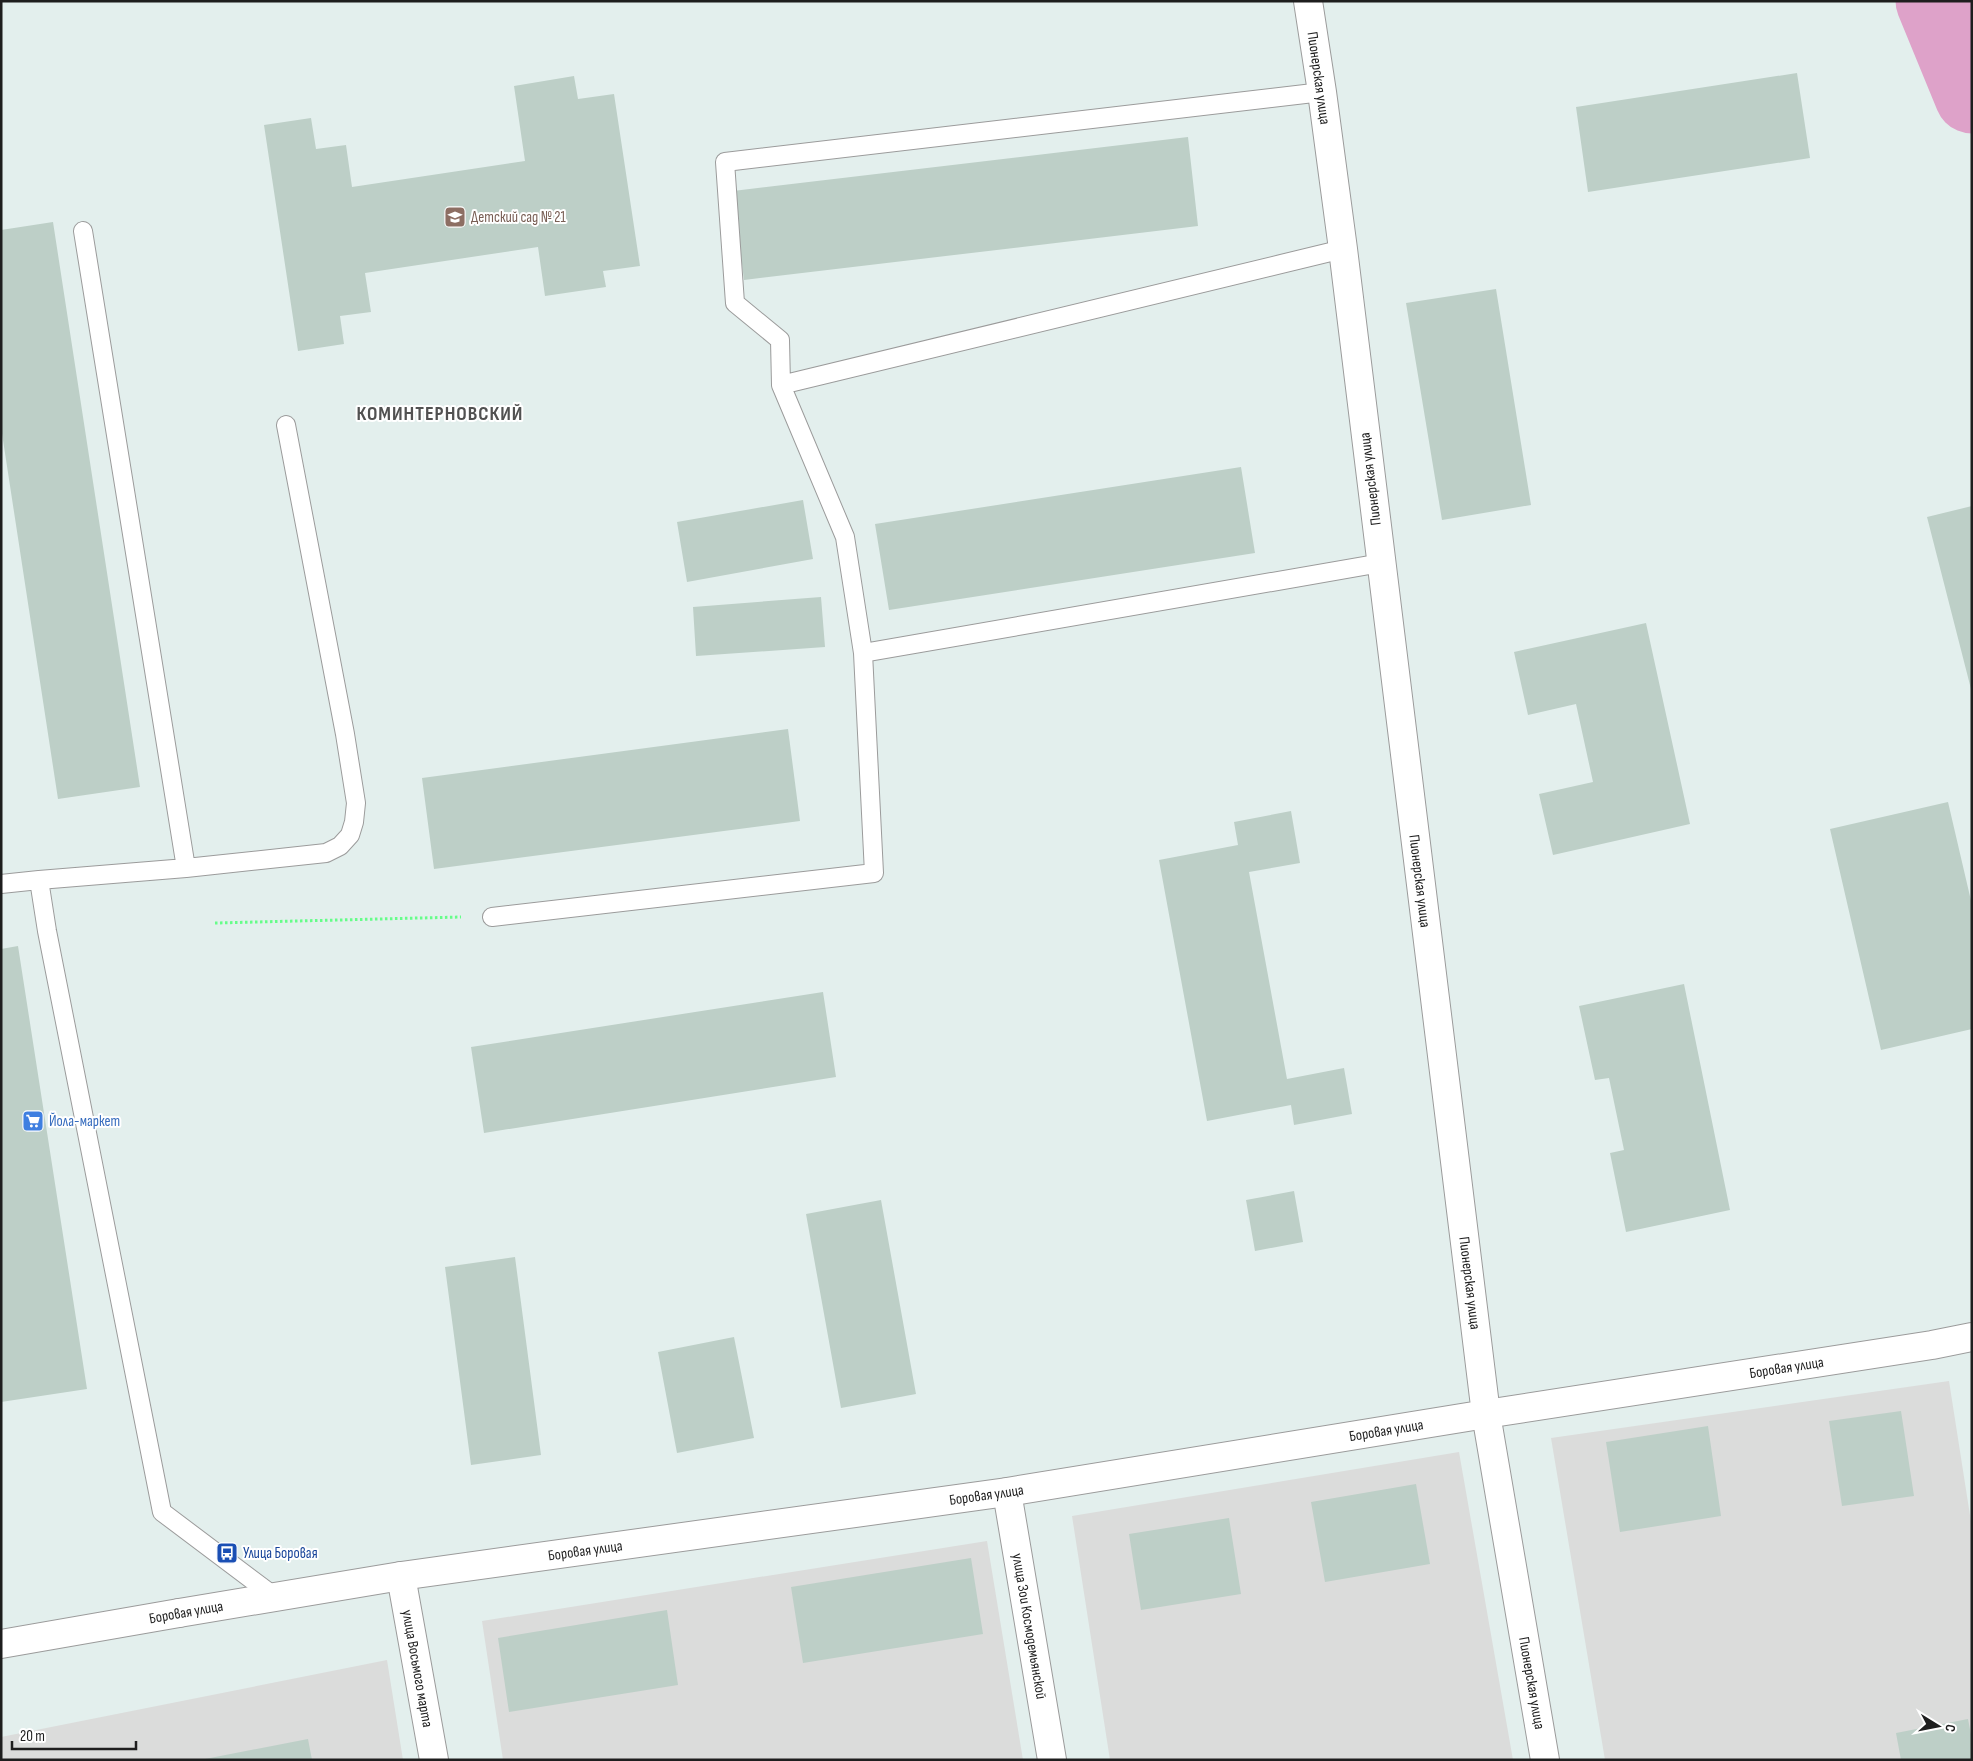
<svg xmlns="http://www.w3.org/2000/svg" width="1973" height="1761" viewBox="0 0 1973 1761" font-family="'Sofia Sans Condensed',sans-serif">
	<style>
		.residential { fill: #dbdcdb }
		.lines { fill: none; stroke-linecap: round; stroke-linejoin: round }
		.river { stroke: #dea2c9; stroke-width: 75 }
		.building { fill: #bdcfc7 }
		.service-casing { stroke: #9b9b9b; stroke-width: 20 }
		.minor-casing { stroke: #9b9b9b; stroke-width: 30 }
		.tertiary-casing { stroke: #9b9b9b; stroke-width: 30 }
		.path { stroke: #66fd89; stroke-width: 3; stroke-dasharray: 2.5 2.5; stroke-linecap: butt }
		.service { stroke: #fff; stroke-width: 18 }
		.minor { stroke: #fff; stroke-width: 28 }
		.tertiary { stroke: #fff; stroke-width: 28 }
		.labels { text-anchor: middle; stroke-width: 4; stroke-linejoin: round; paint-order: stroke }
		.street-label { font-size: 15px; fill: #1e1e1e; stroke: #fff }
		.education-label { font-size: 15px; fill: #785e54; stroke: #fff; text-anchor: start }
		.shop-label { font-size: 15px; fill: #366cbe; stroke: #fff; text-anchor: start }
		.transit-label { font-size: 15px; fill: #164399; stroke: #fff; text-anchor: start }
		.district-label { font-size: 20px; font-weight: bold; letter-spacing: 1px; fill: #515151; stroke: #fff }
	</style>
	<rect width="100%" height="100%" fill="#e3efed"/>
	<path class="residential" d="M1949,1381L1972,1528V1760H1605L1551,1438Z
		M1459,1452L1513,1760H1110L1072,1516Z
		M987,1541L1023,1760H503L482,1621Z
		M387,1660L403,1760H1V1737Z"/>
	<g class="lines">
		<path class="river" d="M1933,1L1972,96"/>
	</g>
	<path class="building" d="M1797,73L1810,158L1588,192L1576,107Z
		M574,76L578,99L614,94L640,266L603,271L606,287L545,296L538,247L365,273L371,312L340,316L344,344L298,351L264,125L311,118L316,149L346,145L352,187L525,161L514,86Z
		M1188,137L1198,226L744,280L733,191Z
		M53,222L140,787L58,799L1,427V230Z
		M1496,289L1531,505L1442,520L1406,303Z
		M1241,467L1255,553L889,610L875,524Z
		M803,500L813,559L687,582L677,522Z
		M1972,506V688L1971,689L1927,517Z
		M821,597L825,647L696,656L693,607Z
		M1646,623L1690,824L1553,855L1539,794L1593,782L1576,704L1528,715L1514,652Z
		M788,729L800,821L434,869L422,778Z
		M1948,802L1972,905V1029L1881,1050L1830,829Z
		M1291,811L1300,863L1249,872L1287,1079L1344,1068L1352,1114L1294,1125L1291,1105L1207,1121L1159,860L1238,845L1234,822Z
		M18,946L87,1389L1,1402V949Z
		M1684,984L1730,1210L1626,1232L1610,1153L1624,1150L1609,1078L1595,1080L1579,1006Z
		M823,992L836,1077L484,1133L471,1047Z
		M1294,1191L1303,1242L1255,1251L1246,1200Z
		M881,1200L916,1394L841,1408L806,1214Z
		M515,1257L541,1455L471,1465L445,1267Z
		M734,1337L754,1438L677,1453L658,1352Z
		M1901,1411L1914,1496L1842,1506L1829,1421Z
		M1708,1426L1721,1516L1620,1532L1606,1442Z
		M1416,1484L1430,1564L1325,1582L1311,1502Z
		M1229,1518L1241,1594L1141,1610L1129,1534Z
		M971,1558L983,1634L803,1663L791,1587Z
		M667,1610L678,1685L509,1712L498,1638Z
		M1968,1719L1972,1740V1760H1901L1896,1733Z
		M308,1739L312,1760H205V1759Z"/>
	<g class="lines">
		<g class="service-casing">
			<path id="service" d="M781,385L1343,249
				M863,653L1381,563
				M186,868L326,853L340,846L350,835L354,822L356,803L345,734L286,425
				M39,880L186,868L83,231
				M1,884L39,880L47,931L162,1512L275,1597
				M492,917L874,873L863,653L845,537L781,385L780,340L735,303L725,162L1322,92"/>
		</g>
		<g class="minor-casing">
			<g id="minor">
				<path id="s1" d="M1007,1492L1052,1760"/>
				<path id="s2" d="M401,1576L434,1760"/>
				<path d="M1,1644L179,1613"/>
				<path id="s3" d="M1545,1760L1486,1414L1932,1345L1972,1337"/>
			</g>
		</g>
		<g class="tertiary-casing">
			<g id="tertiary">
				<path id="s4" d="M179,1613L401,1576L1007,1492L1486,1414L1343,249L1322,92L1308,1"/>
			</g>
		</g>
		<path class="path" d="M215,923L461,917"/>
		<use href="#service" class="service"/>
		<use href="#minor" class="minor"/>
		<use href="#tertiary" class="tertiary"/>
	</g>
	<defs>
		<g id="school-square" transform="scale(1.125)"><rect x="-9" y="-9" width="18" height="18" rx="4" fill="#8d6e63" stroke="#fff"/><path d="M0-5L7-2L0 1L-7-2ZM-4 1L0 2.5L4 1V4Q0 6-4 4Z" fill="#fff"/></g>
		<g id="supermarket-square" transform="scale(1.125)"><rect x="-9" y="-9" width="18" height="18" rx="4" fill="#3f7fe0" stroke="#fff"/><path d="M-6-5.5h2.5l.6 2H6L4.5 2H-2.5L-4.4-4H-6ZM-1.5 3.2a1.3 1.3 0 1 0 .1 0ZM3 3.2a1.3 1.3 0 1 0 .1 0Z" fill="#fff"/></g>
		<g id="bus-square" transform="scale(1.125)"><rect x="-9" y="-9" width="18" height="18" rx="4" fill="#1a4fb4" stroke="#fff"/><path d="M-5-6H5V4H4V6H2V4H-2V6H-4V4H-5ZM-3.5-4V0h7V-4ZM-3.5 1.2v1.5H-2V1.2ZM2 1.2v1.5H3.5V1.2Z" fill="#fff"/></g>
	</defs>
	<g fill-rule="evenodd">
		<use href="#school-square" x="455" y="217"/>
		<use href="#supermarket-square" x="33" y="1121"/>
		<use href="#bus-square" x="227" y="1553"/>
	</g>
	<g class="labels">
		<g class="street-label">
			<text transform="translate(1319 78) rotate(82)" y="5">Пионерская улица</text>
			<text transform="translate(1370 479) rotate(-97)" y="5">Пионерская улица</text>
			<text transform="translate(1420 881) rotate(83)" y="5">Пионерская улица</text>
			<text transform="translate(1470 1283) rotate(83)" y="5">Пионерская улица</text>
			<text dy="5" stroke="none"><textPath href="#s3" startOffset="655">Боровая улица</textPath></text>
			<text dy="5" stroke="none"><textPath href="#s4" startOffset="1221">Боровая улица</textPath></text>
			<text dy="5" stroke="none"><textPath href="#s4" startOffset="816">Боровая улица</textPath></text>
			<text dy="5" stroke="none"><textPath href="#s4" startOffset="411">Боровая улица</textPath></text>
			<text transform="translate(186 1612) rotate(-10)" y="5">Боровая улица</text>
			<text dy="5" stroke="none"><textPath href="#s1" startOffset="136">улица Зои Космодемьянской</textPath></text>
			<text dy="5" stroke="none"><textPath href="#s2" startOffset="94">улица Восьмого марта</textPath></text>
			<text transform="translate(1532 1683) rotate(80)" y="5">Пионерская улица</text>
		</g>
		<g class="education-label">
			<text x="471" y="222">Детский сад № 21</text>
		</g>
		<g class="shop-label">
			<text x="49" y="1126">Йола-маркет</text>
		</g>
		<g class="transit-label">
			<text x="243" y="1558">Улица Боровая</text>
		</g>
		<g class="district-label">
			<text x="440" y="420">КОМИНТЕРНОВСКИЙ</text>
		</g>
	</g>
	<rect width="1973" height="1761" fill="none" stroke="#1e1e1e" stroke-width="5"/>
	<g transform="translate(1938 1726) rotate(100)" stroke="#ffffff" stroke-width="4" paint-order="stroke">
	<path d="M0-4L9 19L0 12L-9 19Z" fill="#1e1e1e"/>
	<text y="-8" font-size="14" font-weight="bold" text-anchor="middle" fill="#1e1e1e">С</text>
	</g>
	<path d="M12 1741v8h124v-8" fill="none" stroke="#1e1e1e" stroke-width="2.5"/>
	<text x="20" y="1741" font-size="15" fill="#1e1e1e" stroke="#ffffff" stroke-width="4" paint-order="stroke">20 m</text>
</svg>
